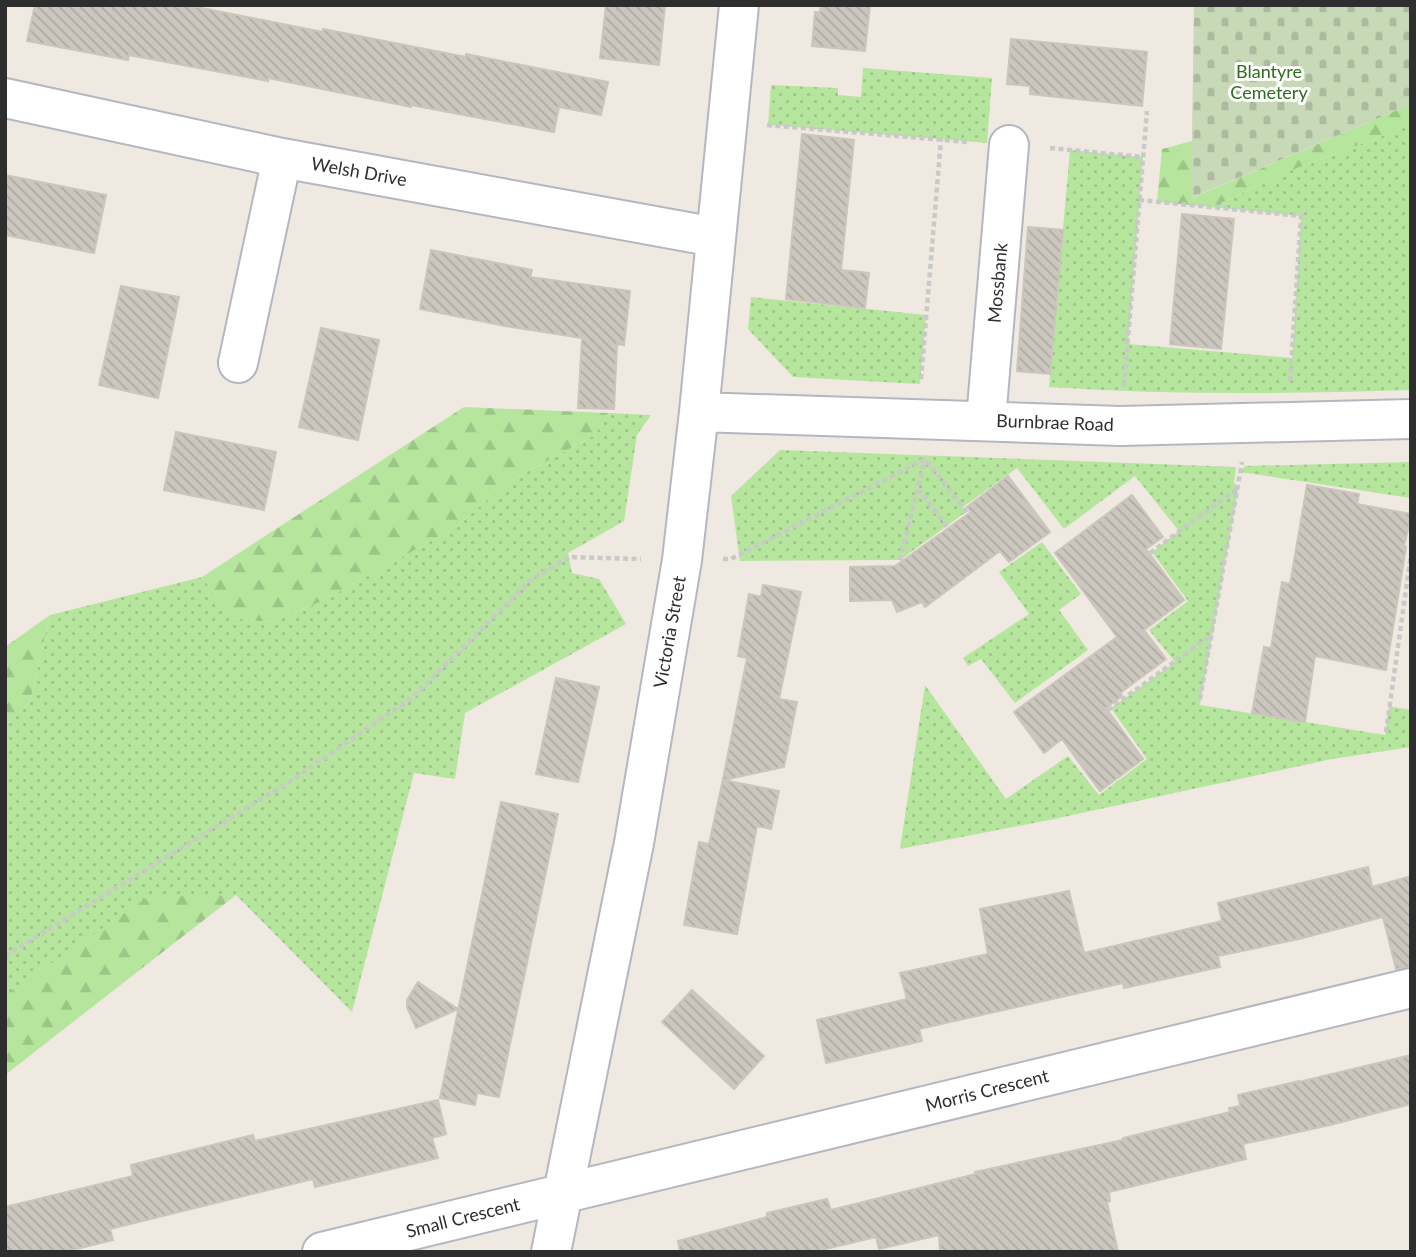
<svg xmlns="http://www.w3.org/2000/svg" width="1416" height="1257" viewBox="0 0 1416 1257" font-family="Lato,sans-serif">
	<style>
		.grass { fill: url(#grass-dots) }
		.forest { fill: url(#forest-firs) }
		.cemetery { fill: url(#cemetery-stones) }
		.building { fill: url(#building-back-hatch); stroke: #cbc5ba; stroke-width: 2 }
		.lines { fill: none; stroke-linecap: round; stroke-linejoin: round }
		.street-casing { stroke: #b4b7c1; stroke-width: 42 }
		.path { stroke: #c9c9c9; stroke-width: 4.5; stroke-dasharray: 5 3.5; stroke-linecap: butt }
		.street { stroke: #fff; stroke-width: 38 }
		.labels { text-anchor: middle; stroke-width: 6; stroke-linejoin: round; paint-order: stroke }
		.park-label { font-size: 18px; fill: #2c6e1b; stroke: #fff }
		.street-label { font-size: 18px; fill: #2e2e2e; stroke: #fff }
	</style>
	<defs>
		<pattern id="grass-dots" width="8" height="8" patternUnits="userSpaceOnUse" patternTransform="scale(1.75)"><rect width="8" height="8" fill="#b6e59e"/><path d="M2 2h.1M6 6h.1" fill="none" stroke="#9dc588" stroke-width="1.8" stroke-linecap="round"/></pattern>
		<pattern id="forest-firs" width="22" height="20" patternUnits="userSpaceOnUse" patternTransform="scale(1.75)"><rect width="22" height="20" fill="#b6e59e"/><path d="M5 1l3.5 6h-7zM16 11l3.5 6h-7z" fill="#9dc588"/></pattern>
		<pattern id="cemetery-stones" width="16" height="16" patternUnits="userSpaceOnUse" patternTransform="scale(1.75)"><rect width="16" height="16" fill="#c8d9b8"/><path d="M2 7V4a2 2 0 0 1 4 0v3zM10 15v-3a2 2 0 0 1 4 0v3z" fill="#acbb9e"/></pattern>
		<pattern id="building-back-hatch" width="6" height="6" patternUnits="userSpaceOnUse" patternTransform="scale(1.75)"><rect width="6" height="6" fill="#cbc7bf"/><path d="M-1 5l2 2M0 0l6 6M5-1l2 2" fill="none" stroke="#afaba4"/></pattern>
	</defs>
	<rect width="100%" height="100%" fill="#efe9e1"/>
	<path class="grass" d="M863,68L992,78L987,143L768,125L771,85L838,88V95L861,97Z
		M1411,125V390C1290,394 1169,395 1049,387L1070,150L1143,157L1128,344L1292,358L1301,216L1221,208V203L1292,170Z
		M751,297L926,315L920,384L793,377L748,329Z
		M608,413L651,415L637,435L624,521L568,553L572,573L599,579L626,624L465,713L455,779L414,773L352,1012L236,895L5,995V726L30,702L50,615L202,577L232,618L268,622L318,603L453,529L508,482L595,435Z
		M780,450L1236,467L1234,482L1238,489L1200,705L1385,735L1389,706L1411,710V747L1332,759L1054,819L900,849L925,685L1006,799L1068,756L1099,795L1147,759L1111,708L1175,662L1149,630L1188,601L1152,552L1179,531L1135,476L1064,529L1017,468L963,507L966,512L900,560L740,561L731,496Z
		M1411,462V498L1240,472L1245,466Z
		M1042,542L1081,594L1059,610L1088,650L1015,703L981,659L968,666L963,658L1029,614L999,572Z"/>
	<path class="forest" d="M1411,104V125L1292,170L1221,203V208L1157,202L1162,149L1192,141V198Z
		M464,407L608,413L595,435L508,482L453,529L318,603L268,622L232,618L202,577Z
		M50,615L30,702L5,726V647Z
		M236,895L5,1075V995L148,897Z"/>
	<path class="cemetery" d="M1194,5H1411V104L1191,198Z"/>
	<path class="building" d="M35,5H187L323,32V29L466,57V54L608,82L601,115L559,107L554,132L411,105V107L268,78V81L129,55L128,60L27,41Z
		M606,5H665L659,65L600,58Z
		M821,5H870L865,51L812,46L815,12H820Z
		M1011,39L1147,52L1142,106L1030,94V86L1007,84Z
		M802,134L854,140L841,270L869,273L865,308L786,299Z
		M5,175L106,195L94,253L5,235Z
		M1182,214L1234,219L1221,349L1170,344Z
		M1028,227L1063,230L1050,374L1017,371Z
		M431,250L532,270L530,277L630,291L624,345L617,344L614,409L578,408L582,338L505,326L420,309Z
		M121,286L179,297L158,398L99,385Z
		M321,328L379,340L358,440L299,427Z
		M176,432L276,452L264,510L164,490Z
		M1008,476L1050,532L1009,562L1000,551L925,607L922,602L897,612L892,600L850,601V567L895,566L971,512L967,507Z
		M1307,485L1359,494L1357,504L1411,514V517L1404,546L1406,547L1401,579L1386,670L1315,656L1305,722L1252,713L1264,647L1271,648L1282,582L1290,584Z
		M1132,495L1163,537L1146,549L1184,600L1144,630L1166,659L1120,693L1122,696L1106,708L1143,759L1100,791L1062,739L1044,753L1014,712L1117,637L1055,553Z
		M763,585L801,592L779,699L797,702L784,767L724,780L779,791L771,829L757,826L737,934L684,925L699,842L709,844L723,779L747,658L738,656L749,594L761,597Z
		M556,678L599,687L578,782L536,774Z
		M501,802L558,814L499,1097L477,1093L475,1105L440,1098Z
		M1368,867L1372,887L1411,876V967L1396,969L1383,917L1299,939L1218,956L1220,967L1124,988L1123,983L919,1029L922,1041L826,1063L817,1020L907,999L900,973L988,954L980,909L1069,891L1084,953L1222,921L1218,903Z
		M418,982L458,1009L416,1028L407,1007V1000Z
		M692,990L764,1056L734,1089L662,1022Z
		M1411,1055V1104L1330,1125L1243,1144L1246,1159L1109,1192L1110,1201L1107,1202L1118,1252H940L939,1235L879,1249L876,1237L813,1252H680L678,1241L767,1217V1213L827,1199L831,1210L976,1174L975,1172L1123,1140V1138L1230,1112L1229,1108L1240,1106L1238,1095L1299,1081V1082Z
		M438,1100L446,1134L432,1138L438,1158L315,1187L313,1179L110,1229L113,1240L64,1252H5V1207L133,1176L131,1165L253,1135L255,1141Z"/>
	<g class="lines">
		<g class="street-casing">
			<path id="street" d="M5,98L282,158L715,237
				M238,363L282,158
				M699,412L1120,426L1411,419
				M986,420L1009,145
				M322,1252L1411,988
				M551,1252L634,843L682,560L699,412L739,5"/>
		</g>
		<path class="path" d="M767,125L968,142
			M1050,148L1143,157
			M1139,200L1301,216L1290,381
			M921,379L941,139
			M1124,386L1147,111
			M918,489L948,528
			M1150,553L1237,489
			M723,559H731L925,459L968,514
			M900,560L925,459
			M1200,699L1242,462
			M1108,710L1211,635
			M1386,732L1411,554
			M5,956L286,784L413,697L532,579L570,557L641,559"/>
		<use href="#street" class="street"/>
	</g>
	<g class="labels">
		<g class="park-label">
			<text x="1269" y="78">Blantyre<tspan x="1269" dy="21">Cemetery</tspan></text>
		</g>
		<g class="street-label">
			<text transform="translate(359 172) rotate(10)" y="6">Welsh Drive</text>
			<text transform="translate(998 283) rotate(-85)" y="6">Mossbank</text>
			<text transform="translate(1055 423) rotate(2)" y="6">Burnbrae Road</text>
			<text transform="translate(670 632) rotate(-80)" y="6">Victoria Street</text>
			<text transform="translate(987 1091) rotate(-14)" y="6">Morris Crescent</text>
			<text transform="translate(463 1218) rotate(-14)" y="6">Small Crescent</text>
		</g>
	</g>
	<rect width="1416" height="1257" fill="none" stroke="#2e2e2e" stroke-width="14"/>
</svg>
